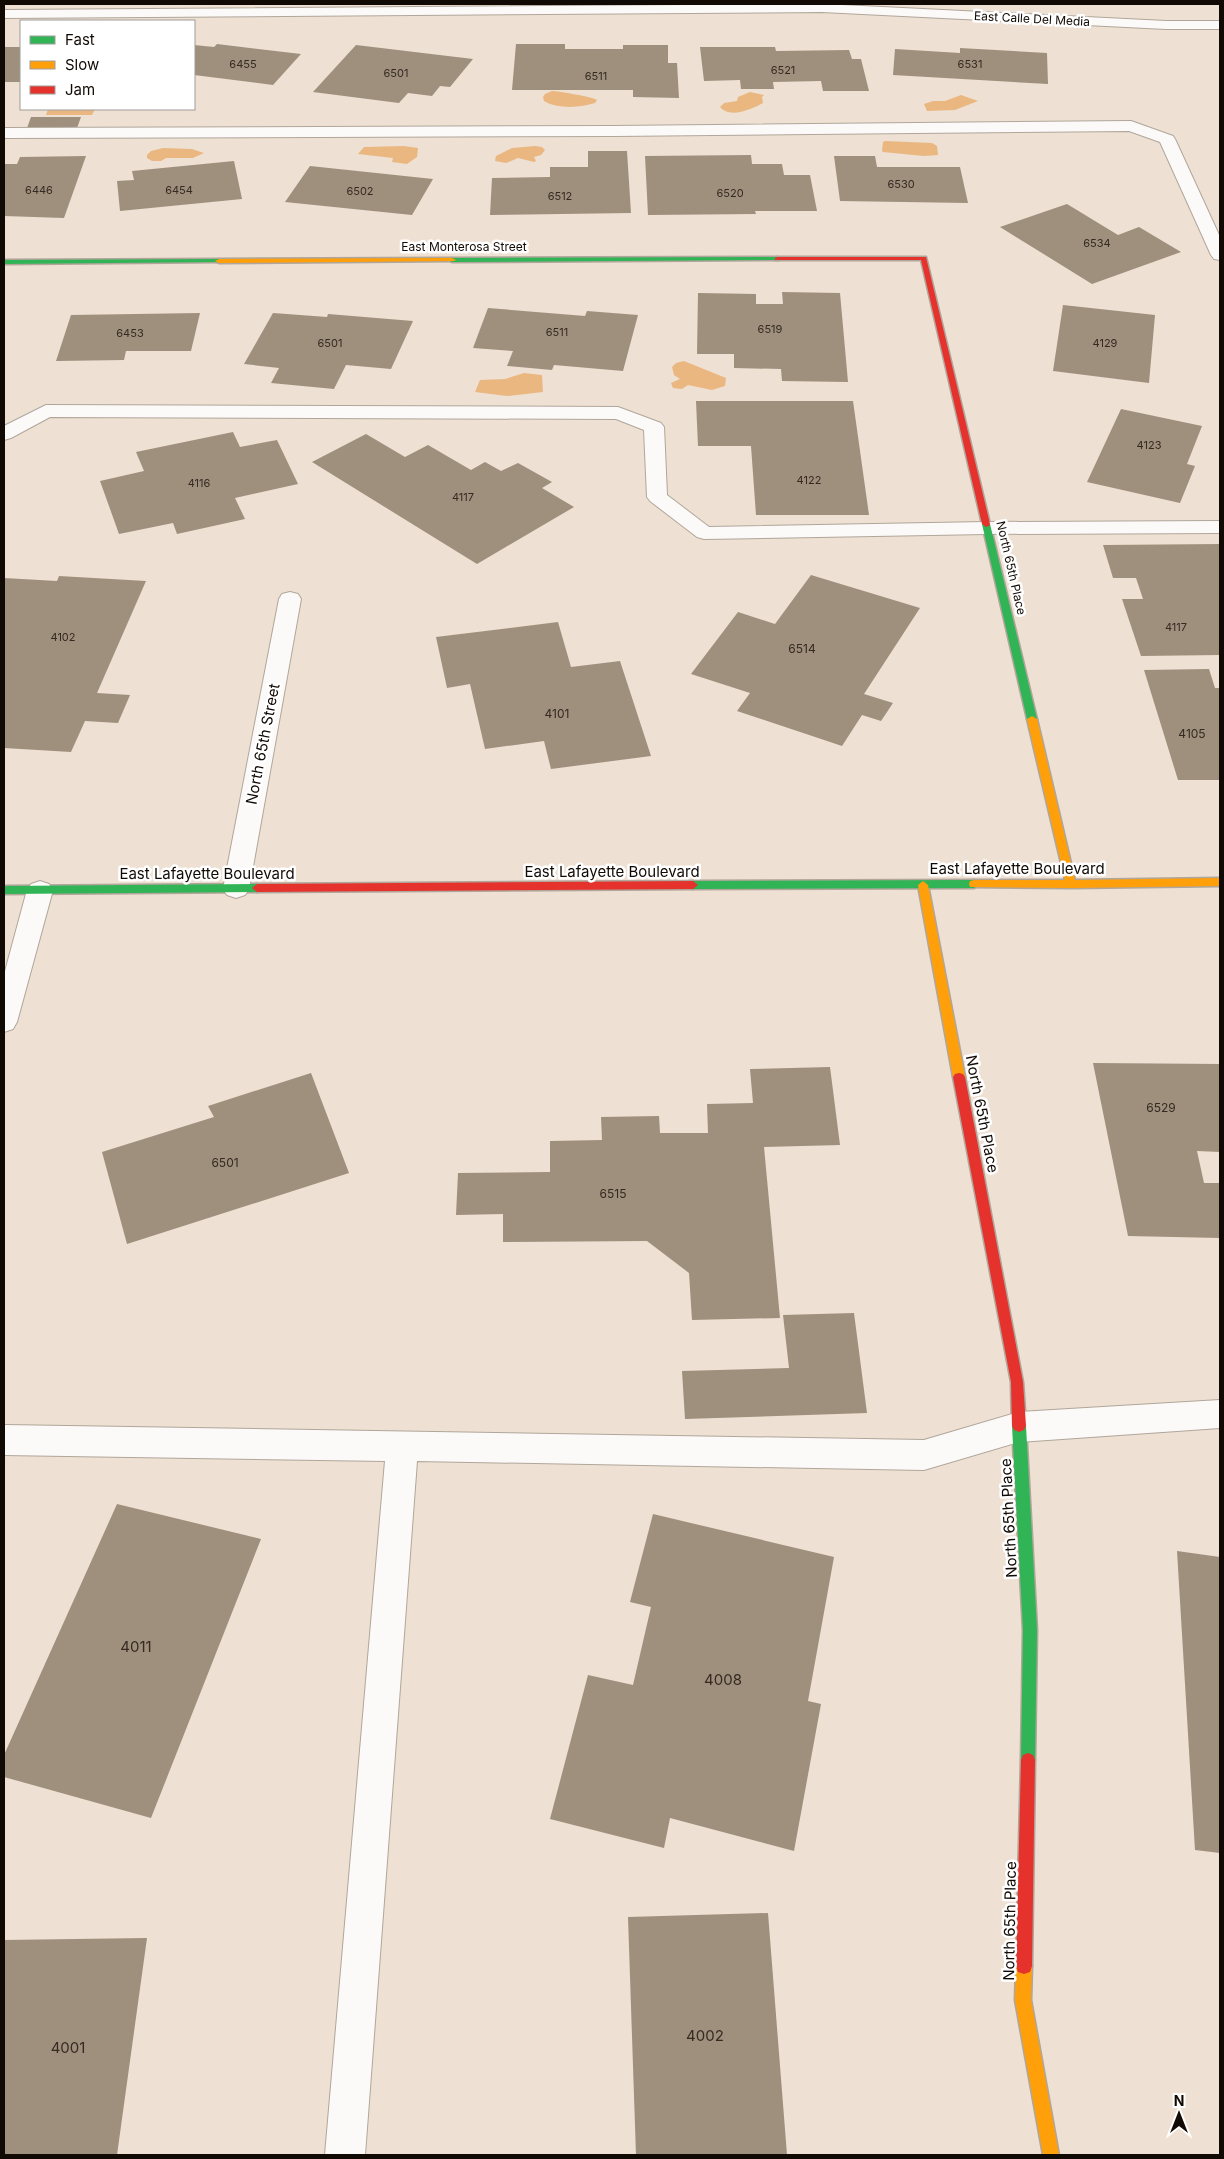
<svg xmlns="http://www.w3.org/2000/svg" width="1224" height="2159" viewBox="0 0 1224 2159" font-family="Inter,sans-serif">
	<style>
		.water { fill: #eab781 }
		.building { fill: #9f8f7d }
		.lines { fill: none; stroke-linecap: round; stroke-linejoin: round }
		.lane-casing { stroke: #b0a69b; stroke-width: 2 }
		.street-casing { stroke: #b0a69b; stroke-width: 2 }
		.fast-casing { stroke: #b0a69b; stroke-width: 3 }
		.slow-casing { stroke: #b0a69b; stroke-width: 3 }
		.jam-casing { stroke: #b0a69b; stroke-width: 3 }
		.lane { fill: #fcfaf8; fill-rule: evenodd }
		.street { fill: #fcfaf8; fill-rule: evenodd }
		.fast { fill: #30b455; fill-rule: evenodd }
		.slow { fill: #ff9f0a; fill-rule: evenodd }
		.jam { fill: #e5322d; fill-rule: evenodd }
		.labels { text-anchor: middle; stroke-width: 5; stroke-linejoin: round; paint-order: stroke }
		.far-number-label { font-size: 11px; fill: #342a22 }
		.far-street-label { font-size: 12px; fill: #110903; stroke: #fff }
		.number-label { font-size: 12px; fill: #342a22 }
		.street-label { font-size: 15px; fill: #110903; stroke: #fff }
		.near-number-label { font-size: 15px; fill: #342a22 }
	</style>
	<rect width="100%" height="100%" fill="#eee0d2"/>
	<path class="water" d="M552,91C558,91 593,97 597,100L595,103C580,108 557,109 544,101L543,97L545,94Z
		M750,92L764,95L762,97L763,103C752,109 730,119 720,107L724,103L737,101L738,97Z
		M961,95L978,101L955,110L927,111L924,104L933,101H945Z
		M48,109H95L92,115H46Z
		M885,141L932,143L937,146L938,155L924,156L883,152L882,151L883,142Z
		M404,146L418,148L417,157L407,164L392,162L393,158L358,154L364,147Z
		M535,146L542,147L545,150L541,155L534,157L536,161L534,162L518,158L506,163L495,161L496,156L512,148Z
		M163,148L192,149L204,153L193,158H166L161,161H152L147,158V155L151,151Z
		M684,361L726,378L725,386L712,390L688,385L682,389L673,388L671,383L680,379L674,375L672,367L676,363Z
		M524,373L542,375L543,392L507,396L475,392L480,380L505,379Z"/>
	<path class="building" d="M217,44L301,54L273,85L194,75V45L214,47Z
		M516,44H565V49H623V45H668V63H677L679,98L633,97V90H512Z
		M356,45L473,59L450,87L440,86L432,96L408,93L399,103L313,92Z
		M4,47H21V82H4Z
		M700,47H775L776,51L849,50L852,59H861L869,91H823L821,81L773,82L774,89H741L740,80L704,81Z
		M960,48L1047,53L1048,84L893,75L895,49L960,53Z
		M31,117H81L77,128H27Z
		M588,151H627L631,213L490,215L492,178L550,177V167H588Z
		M751,155L752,164H782L784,175H810L817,211H755L756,214L648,215L645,156Z
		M86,156L64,218L4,216V164H17L20,157Z
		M834,156H875L877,167H960L968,203L840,201Z
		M234,161L242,199L120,211L117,181L134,180L132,171Z
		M310,166L433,179L412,215L285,202Z
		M1067,204L1118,235L1139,227L1181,252L1092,284L1000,227Z
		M782,292L840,293L848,382L782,381L781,369L734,368V354H697L698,293L756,294V304H783Z
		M1063,305L1155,315L1149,383L1053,371Z
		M488,308L585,316L587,311L638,315L623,371L554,365L552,370L507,366L513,351L473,348Z
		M200,313L191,351H126L124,360L56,361L71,315Z
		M273,313L327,317L328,314L413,321L391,369L346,365L334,389L271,383L279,368L244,364Z
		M696,401H853L869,515H756L751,446H698Z
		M1121,409L1202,426L1187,464L1195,466L1180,503L1087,482Z
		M233,432L240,447L277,440L298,484L235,498L245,519L177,534L173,523L119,534L100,481L144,471L136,452Z
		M366,434L405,457L428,445L471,470L485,462L501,471L518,463L552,482L542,488L574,507L477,564L312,462Z
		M1220,544V655L1141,656L1122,599H1143L1136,578H1113L1103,545Z
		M811,575L920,608L864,694L893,703L881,721L862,715L842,746L737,711L750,693L691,674L738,612L775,624Z
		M59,576L146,581L97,693L130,695L118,723L85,721L71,752L4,748V578L57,581Z
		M558,622L571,667L620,661L651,756L551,769L544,741L485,749L470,684L447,688L436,637Z
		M1209,669L1215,688H1220V780H1178L1144,670Z
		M1093,1063L1220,1064V1152L1197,1151L1204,1183H1220V1238L1128,1236Z
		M830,1067L840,1145L764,1147L780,1318L692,1320L689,1273L647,1241L503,1242V1214L456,1215L458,1173L550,1172V1141L602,1140L601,1117L659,1116L660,1133H708L707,1104L753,1103L750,1069Z
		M311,1073L349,1173L127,1244L102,1152L214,1117L208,1106Z
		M854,1313L867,1413L685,1419L682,1371L789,1368L783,1315Z
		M117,1504L261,1539L151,1818L4,1777V1755Z
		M653,1514L834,1557L808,1701L821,1704L794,1851L670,1818L664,1848L550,1819L588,1675L633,1685L651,1607L630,1602Z
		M1177,1551L1220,1557V1853L1195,1850Z
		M768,1913L787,2155H636L628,1917Z
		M147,1938L117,2155H4V1940Z"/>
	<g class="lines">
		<g class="lane-casing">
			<path id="lane" d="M1131,121L1173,136L1175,139L1220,237V260L1214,259L1211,255L1160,142L1129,131L614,136L4,138V128L614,126Z
				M46,405L618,407L661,423L664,427L667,495L709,527L987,522L1220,521V533L987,534L704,539L697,537L650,501L647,497L644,430L616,419L50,417L11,438L4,440V426Z
				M1220,1400V1428L1019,1442L924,1470L417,1461L365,2155H325L385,1461L4,1455V1425L924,1440L1019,1412Z"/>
		</g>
		<g class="street-casing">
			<path id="street" d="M822,4L1166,21H1220V29H1166L822,12L4,18V10Z
				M290,592L298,594L301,599L249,889L245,895L236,898L227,895L223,889L279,599L282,594Z
				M40,881L49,884L53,890L17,1022L13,1029L4,1032V975L27,890L31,884Z"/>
		</g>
		<g class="fast-casing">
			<path id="fast" d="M777,257L779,258V260L452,262L448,260L452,258Z
				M219,259L221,260V262L4,264V260Z
				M986,521L990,524L1037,719L1032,722L1027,719L982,524Z
				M974,880L979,884L974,888L693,889L688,885L693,881Z
				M257,884L262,888L257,892L4,894V886Z
				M1019,1420L1024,1422L1026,1426L1037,1630L1035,1760L1033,1765L1028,1767L1023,1765L1021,1760L1023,1630L1012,1426L1014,1422Z"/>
		</g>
		<g class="slow-casing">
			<path id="slow" d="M452,258L456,260L454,261L219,263L215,261L219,259Z
				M1032,716L1037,719L1075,880L1220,878V886L1071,888L970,887L969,884L970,881L974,880H1065L1027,719Z
				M923,881L928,885L965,1077L963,1080H955L953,1077L918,885Z
				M1024,1958L1030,1960L1032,1966L1031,2000L1059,2155H1043L1015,2000L1016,1966L1018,1960Z"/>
		</g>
		<g class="jam-casing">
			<path id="jam" d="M777,257H926L990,524L989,526L986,527L982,524L921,260H775V258Z
				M693,881L698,885L693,889L257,892L252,888L257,884Z
				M959,1073L963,1074L965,1077L1023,1382L1026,1426L1024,1430L1019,1432L1014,1430L1012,1426L1011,1382L953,1077L955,1074Z
				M1028,1753L1033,1755L1035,1760L1032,1966L1030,1972L1024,1974L1018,1972L1016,1966L1021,1760L1023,1755Z"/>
		</g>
		<use href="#lane" class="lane"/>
		<use href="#street" class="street"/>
		<use href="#fast" class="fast"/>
		<use href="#slow" class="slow"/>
		<use href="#jam" class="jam"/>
	</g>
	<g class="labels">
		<g class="far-number-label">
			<text x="243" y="68">6455</text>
			<text x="970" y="68">6531</text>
			<text x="783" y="74">6521</text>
			<text x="396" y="77">6501</text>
			<text x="596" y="80">6511</text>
			<text x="901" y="188">6530</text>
			<text x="39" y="194">6446</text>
			<text x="179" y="194">6454</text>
			<text x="360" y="195">6502</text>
			<text x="730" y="197">6520</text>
			<text x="560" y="200">6512</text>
			<text x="1097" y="247">6534</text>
			<text x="770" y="333">6519</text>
			<text x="557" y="336">6511</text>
			<text x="130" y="337">6453</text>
			<text x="330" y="347">6501</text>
			<text x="1105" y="347">4129</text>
			<text x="1149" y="449">4123</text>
			<text x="809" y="484">4122</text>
			<text x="199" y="487">4116</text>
			<text x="463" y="501">4117</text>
			<text x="1176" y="631">4117</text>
			<text x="63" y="641">4102</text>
		</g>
		<g class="far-street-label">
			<text transform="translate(1032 19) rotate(3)" y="4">East Calle Del Media</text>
			<text x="464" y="251">East Monterosa Street</text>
			<text transform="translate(1011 568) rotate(77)" y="4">North 65th Place</text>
		</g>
		<g class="number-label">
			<text x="802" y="653">6514</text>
			<text x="557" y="718">4101</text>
			<text x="1192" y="738">4105</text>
			<text x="1161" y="1112">6529</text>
			<text x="225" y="1167">6501</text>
			<text x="613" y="1198">6515</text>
		</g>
		<g class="street-label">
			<text transform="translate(263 744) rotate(-79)" y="5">North 65th Street</text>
			<text x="1017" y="874">East Lafayette Boulevard</text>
			<text x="612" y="877">East Lafayette Boulevard</text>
			<text x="207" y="879">East Lafayette Boulevard</text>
			<text transform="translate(982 1114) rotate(79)" y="5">North 65th Place</text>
			<text transform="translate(1009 1518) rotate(-93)" y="5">North 65th Place</text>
			<text transform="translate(1010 1921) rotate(-89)" y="5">North 65th Place</text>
		</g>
		<g class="near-number-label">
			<text x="136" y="1652">4011</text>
			<text x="723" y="1685">4008</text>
			<text x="705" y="2041">4002</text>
			<text x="68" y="2053">4001</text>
		</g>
	</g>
	<rect width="1224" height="2159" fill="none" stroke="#110903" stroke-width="10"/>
	<rect x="20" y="20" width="175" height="90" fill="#ffffff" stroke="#a09d9a"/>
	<rect x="30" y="36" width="25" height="8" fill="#30b455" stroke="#a09d9a"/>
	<text x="65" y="45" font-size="15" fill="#110903">Fast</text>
	<rect x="30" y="61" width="25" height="8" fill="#ff9f0a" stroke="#a09d9a"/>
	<text x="65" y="70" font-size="15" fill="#110903">Slow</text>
	<rect x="30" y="86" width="25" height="8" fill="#e5322d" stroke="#a09d9a"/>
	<text x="65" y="95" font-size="15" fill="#110903">Jam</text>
	<g transform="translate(1179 2114)" stroke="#ffffff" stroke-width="4" paint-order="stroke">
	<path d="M0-4L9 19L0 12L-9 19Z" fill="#110903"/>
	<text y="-8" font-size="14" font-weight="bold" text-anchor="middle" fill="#110903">N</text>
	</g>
</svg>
